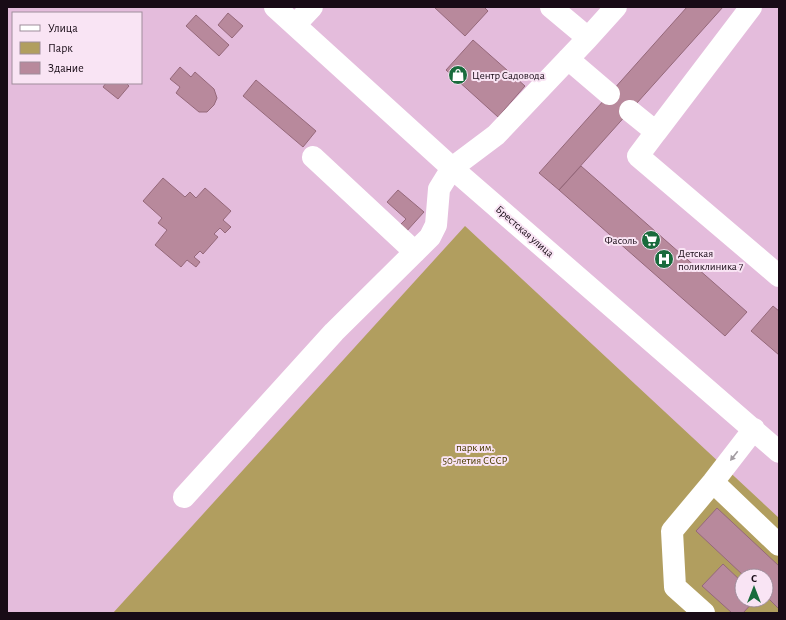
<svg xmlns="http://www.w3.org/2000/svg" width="786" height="620" viewBox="0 0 786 620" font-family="'Alegreya Sans',sans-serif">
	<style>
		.green { fill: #b19e5f; fill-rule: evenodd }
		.building { fill: #b8899c; stroke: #95687a }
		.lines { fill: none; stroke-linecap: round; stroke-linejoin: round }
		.minor { stroke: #fff; stroke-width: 22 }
		.oneway { fill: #a39da2 }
		.labels { text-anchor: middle; stroke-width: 4; stroke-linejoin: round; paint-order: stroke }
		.poi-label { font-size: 11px; fill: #180b16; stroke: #f9e4f4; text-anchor: start }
		.street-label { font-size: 11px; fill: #180b16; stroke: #f9e4f4 }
		.park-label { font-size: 11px; fill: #4b3c00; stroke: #f9e4f4 }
	</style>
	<rect width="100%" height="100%" fill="#e4bcdc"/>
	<path class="green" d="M465,226L779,518V613H113ZM742,576H766V600H742Z"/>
	<path class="building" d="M434,7H484L488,11L465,36Z
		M687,7H723L559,190L539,173Z
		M228,13L243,26L232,38L218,25Z
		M196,15L229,45L219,56L186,26Z
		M473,40L525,86L498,117L446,70Z
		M180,67L191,77L195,72L214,89L217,98L214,105L207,112H199L176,93L180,87L170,79Z
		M256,80L316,131L303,147L243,96Z
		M106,83H126L129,86L118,99L103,87Z
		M581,166L747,312L725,336L559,190Z
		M163,178L185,197L190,192L196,198L205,188L231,211L223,220L231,227L225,233L220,228L214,234L218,237L203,254L200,251L194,257L200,262L196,267L187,260L181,267L155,245L167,230L158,223L162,218L143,201Z
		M398,190L424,212L405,233L398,227L406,219L387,202Z
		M773,306L779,311V355L751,331Z
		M717,508L779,566V609L766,596V576H744L696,531Z
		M723,564L742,582V600H755L743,613H732L702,586Z"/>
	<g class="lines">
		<path class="minor" d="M275,7L452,168L779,452
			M295,25L312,7
			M588,38L616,7
			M568,59L609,94
			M630,111L656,132L638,156L779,276
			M656,132L751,7
			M313,157L415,252
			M713,482L779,545
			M184,497L334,332L430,237L436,225L439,189L452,168L496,135L588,38L551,7
			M704,613L675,587L672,531L713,482L754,429"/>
	</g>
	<defs><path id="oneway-solid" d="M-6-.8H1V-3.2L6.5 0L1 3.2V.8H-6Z"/></defs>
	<use class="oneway" href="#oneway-solid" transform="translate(734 456) rotate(128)"/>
	<defs>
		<g id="shop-disc" transform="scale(1)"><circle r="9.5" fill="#196b3c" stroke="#f9e4f4"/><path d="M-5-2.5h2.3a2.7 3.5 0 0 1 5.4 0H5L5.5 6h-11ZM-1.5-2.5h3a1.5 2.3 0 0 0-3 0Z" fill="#fff"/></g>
		<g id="supermarket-disc" transform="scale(1)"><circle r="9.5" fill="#196b3c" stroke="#f9e4f4"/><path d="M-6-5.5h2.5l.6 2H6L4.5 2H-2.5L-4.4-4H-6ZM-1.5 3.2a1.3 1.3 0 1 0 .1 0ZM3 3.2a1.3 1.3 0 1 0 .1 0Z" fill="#fff"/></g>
		<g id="hospital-disc" transform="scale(1)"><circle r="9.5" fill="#196b3c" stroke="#f9e4f4"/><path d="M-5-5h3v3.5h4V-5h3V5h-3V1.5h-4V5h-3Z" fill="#fff"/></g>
	</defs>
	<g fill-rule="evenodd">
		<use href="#shop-disc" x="458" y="75"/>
		<use href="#supermarket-disc" x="651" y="240"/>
		<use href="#hospital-disc" x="664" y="259"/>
	</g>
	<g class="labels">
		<g class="poi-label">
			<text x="472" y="79">Центр Садовода</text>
			<text x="637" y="244" text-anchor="end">Фасоль</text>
			<text x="678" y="257">Детская<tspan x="678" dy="13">поликлиника 7</tspan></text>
		</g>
		<g class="street-label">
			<text transform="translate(525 231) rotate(41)" y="4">Брестская улица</text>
		</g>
		<g class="park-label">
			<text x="475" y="451">парк им.<tspan x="475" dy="13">50-летия СССР</tspan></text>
		</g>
	</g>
	<rect width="786" height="620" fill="none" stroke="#180b16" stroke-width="16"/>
	<rect x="12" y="12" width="130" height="72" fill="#f9e4f4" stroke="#9f8d9b"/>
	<rect x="20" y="25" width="20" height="6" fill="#ffffff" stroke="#9f8d9b"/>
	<text x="48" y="32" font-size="12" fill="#180b16">Улица</text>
	<rect x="20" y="42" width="20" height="12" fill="#b19e5f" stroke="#9f8d9b"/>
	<text x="48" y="52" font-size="12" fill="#180b16">Парк</text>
	<rect x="20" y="62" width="20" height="12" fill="#b8899c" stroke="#9f8d9b"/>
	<text x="48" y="72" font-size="12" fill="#180b16">Здание</text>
	<g transform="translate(754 588)"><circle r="19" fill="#f9e4f4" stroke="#9f8d9b"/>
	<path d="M0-3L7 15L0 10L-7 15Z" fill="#196b3c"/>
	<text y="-6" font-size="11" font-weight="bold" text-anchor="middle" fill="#180b16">С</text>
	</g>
</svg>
